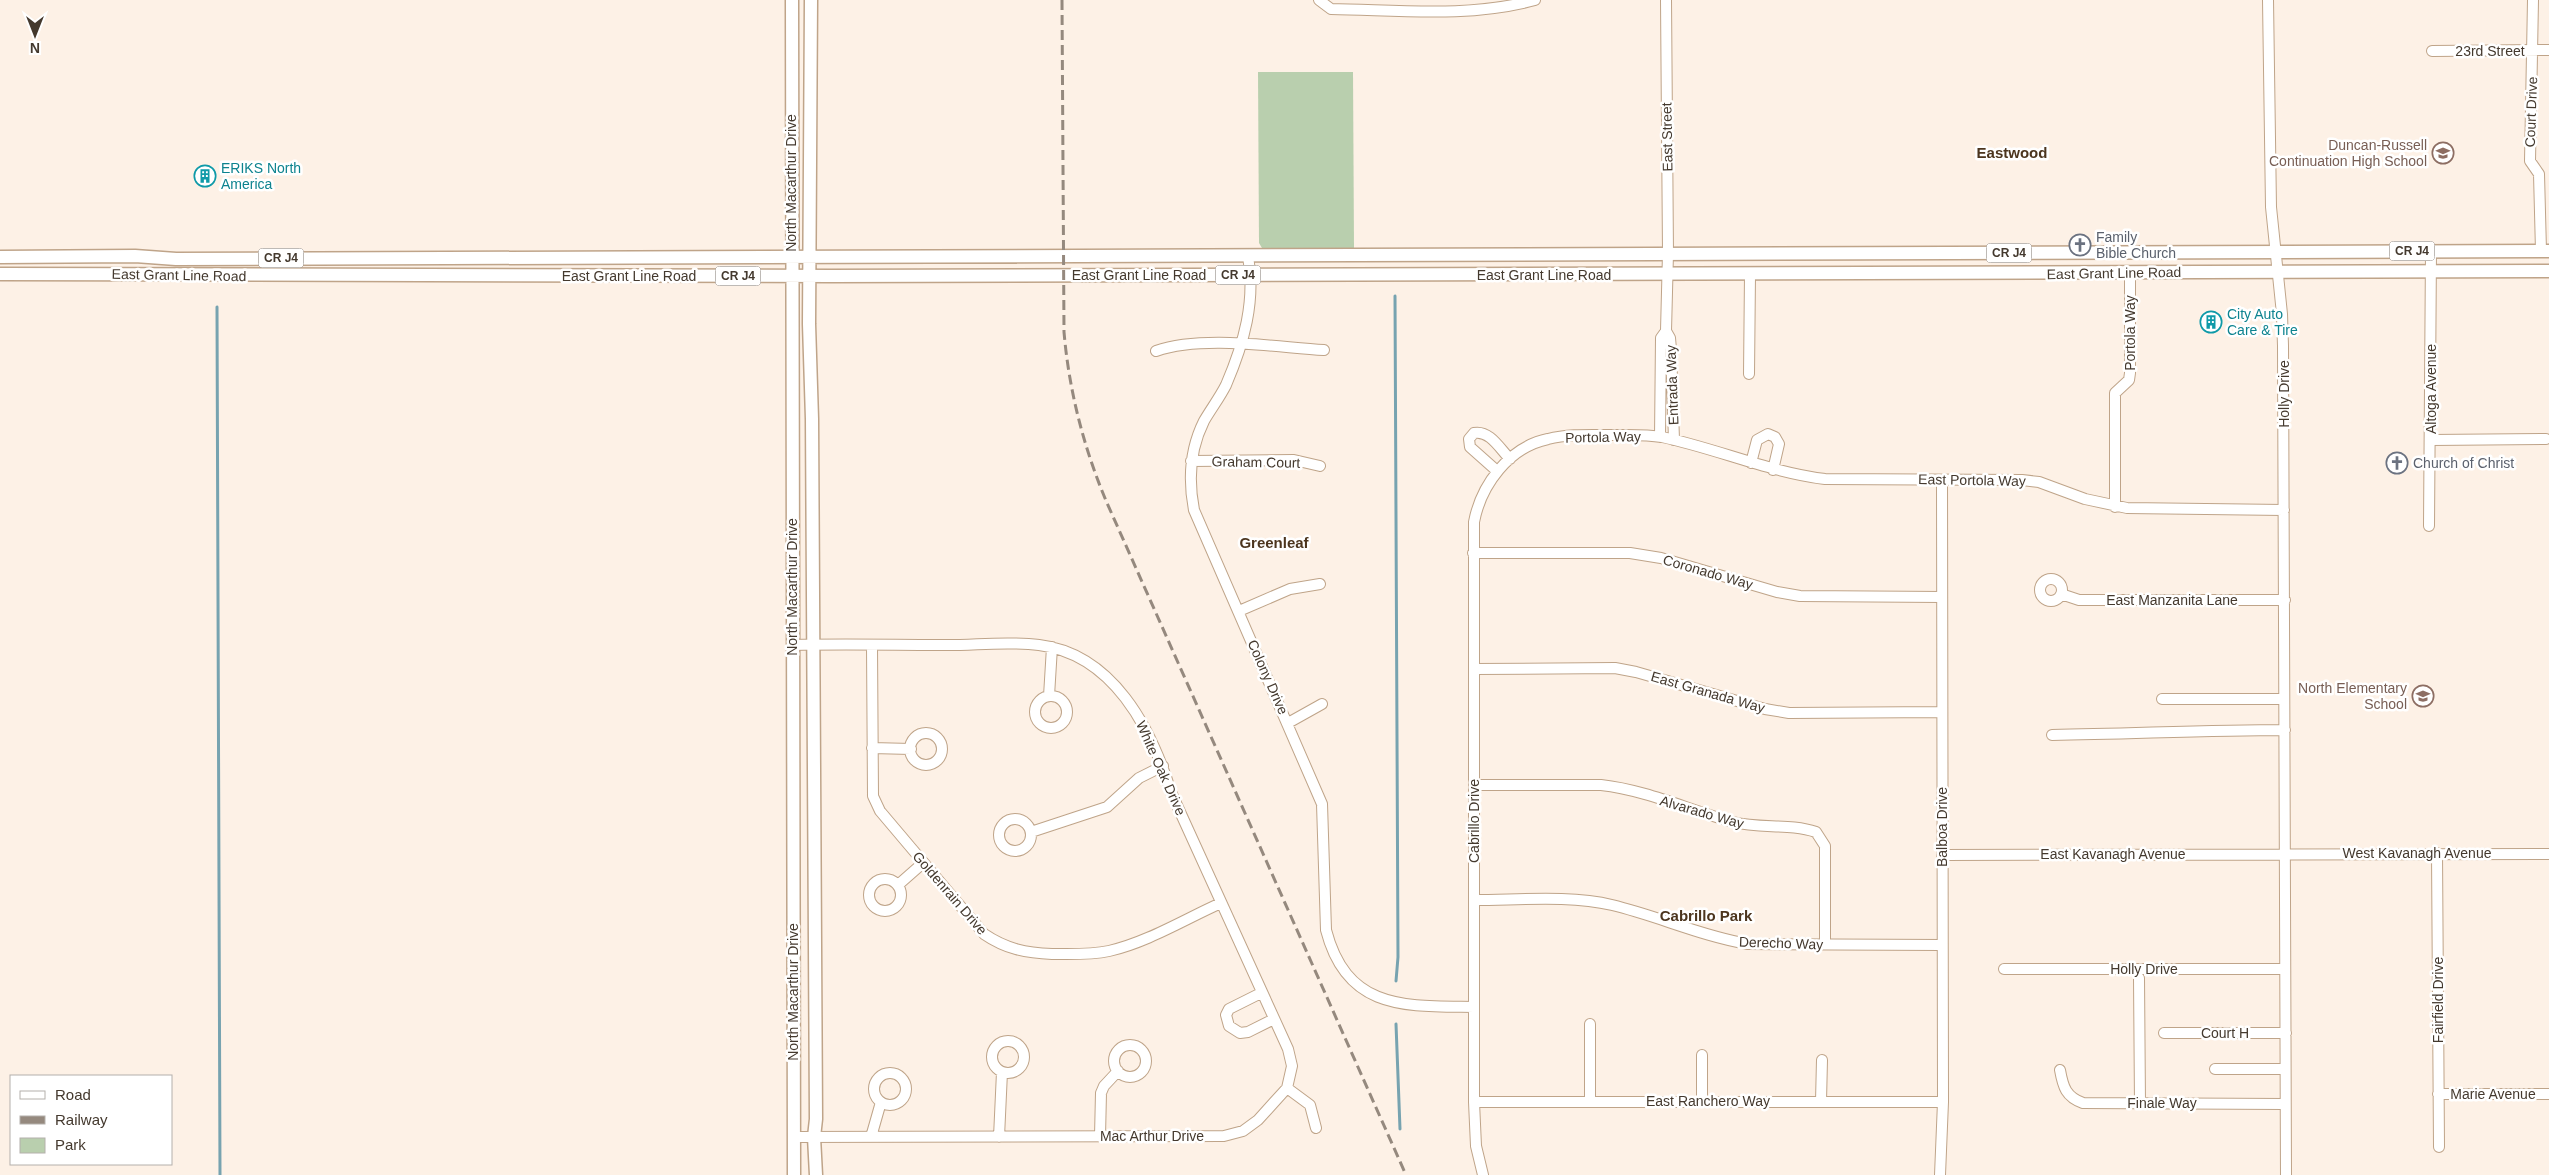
<svg xmlns="http://www.w3.org/2000/svg" width="2549" height="1175" viewBox="0 0 2549 1175" font-family="Helvetica,sans-serif">
	<style>
		.green { fill: #b9cfae }
		.lines { fill: none; stroke-linecap: round; stroke-linejoin: round }
		.stream { stroke: #77a3b0; stroke-width: 3 }
		.minor-casing { stroke: #bfa489; stroke-width: 12 }
		.major-casing { stroke: #bfa489; stroke-width: 15 }
		.minor { stroke: #fff; stroke-width: 10 }
		.major { stroke: #fff; stroke-width: 12 }
		.rail { stroke: #95897e; stroke-width: 3; stroke-dasharray: 10 5; stroke-linecap: butt }
		.labels { text-anchor: middle; stroke-width: 5; stroke-linejoin: round; paint-order: stroke }
		.shield { fill: #fff; stroke: #7c746d; stroke-width: 1 }
		.shield-label { font-size: 12px; font-weight: bold; fill: #44392e }
		.street-label { font-size: 14px; fill: #44392e; stroke: #fff }
		.education-label { font-size: 14px; fill: #785e54; stroke: #fff; text-anchor: end }
		.culture-label { font-size: 14px; fill: #0d838f; stroke: #fff; text-anchor: start }
		.worship-label { font-size: 14px; fill: #5b616d; stroke: #fff; text-anchor: start }
		.neighbourhood-label { font-size: 15px; font-weight: bold; fill: #4c351e; stroke: #fff }
	</style>
	<rect width="100%" height="100%" fill="#fdf1e6"/>
	<path class="green" d="M1258,72H1353L1354,248H1262L1259,243Z"/>
	<g class="lines">
		<path class="stream" d="M1395,296L1398,957L1396,981
			M217,307L220,1175
			M1396,1024L1400,1129"/>
		<g class="minor-casing">
			<path id="minor" d="M1319,0L1331,9C1399,10 1469,18 1535,0
				M2268,0L2271,207L2282,314L2283,346L2286,1175
				M2533,0L2530,161L2539,174L2541,251
				M2432,51L2549,50
				M1248,256C1256,301 1244,343 1226,385C1220,397 1211,409 1204,421C1190,449 1188,479 1194,510L1322,804L1326,930C1347,1011 1406,1006 1474,1007
				M1666,331L1670,338L1671,349L1674,440
				M1156,351C1203,335 1274,347 1324,350
				M1749,374L1750,275
				M1660,437L1661,338L1666,331L1668,253L1666,0
				M2431,440L2546,439
				M1191,461L1294,460L1320,466
				M1751,463L1757,440L1768,434L1775,437L1779,444L1773,470
				M1497,471L1470,447L1469,439L1474,433C1490,430 1500,449 1510,459
				M2115,507V393L2129,380L2130,373V272
				M2429,526L2431,251
				M1473,553H1630L1661,558L1777,592L1800,596L1942,597
				M2040 590a11 11 0 1 1 22 0a11 11 0 1 1-22 0Z
				M2061,594L2079,600H2285
				M1239,611L1290,589L1320,584
				M792,645C844,644 896,645 948,645C977,645 1009,641 1039,645C1113,654 1151,728 1171,792L1288,1049L1292,1066L1287,1088L1258,1120L1243,1131L1224,1136L793,1137
				M872,646L873,796L880,811L984,934C1006,949 1026,953 1052,954C1072,954 1090,955 1109,951C1148,942 1185,919 1221,903
				M1474,669L1615,668L1636,672L1765,709L1789,713L1942,712
				M1049,696L1052,647
				M1035 712a16 16 0 1 1 32 0a16 16 0 1 1-32 0Z
				M2162,699H2284
				M1288,723L1322,704
				M910 749a16 16 0 1 1 32 0a16 16 0 1 1-32 0Z
				M2052,735C2130,734 2207,730 2285,730
				M872,748L911,749
				M1474,785H1601C1646,790 1689,810 1733,822C1760,829 1790,823 1816,832L1825,846V944
				M999 835a16 16 0 1 1 32 0a16 16 0 1 1-32 0Z
				M1031,832L1107,807L1139,778L1163,766
				M2437,853L2439,1147
				M1942,855L2549,854
				M869 895a16 16 0 1 1 32 0a16 16 0 1 1-32 0Z
				M898,885L923,863
				M1475,900C1518,900 1571,895 1612,905C1658,916 1701,936 1748,944L1942,945
				M2004,969H2285
				M2139,978L2140,1103
				M1261,993L1229,1009L1226,1015L1229,1026L1240,1033L1248,1032L1274,1019
				M2164,1033H2286
				M992 1057a16 16 0 1 1 32 0a16 16 0 1 1-32 0Z
				M1114 1061a16 16 0 1 1 32 0a16 16 0 1 1-32 0Z
				M2215,1069H2285
				M2060,1070C2063,1087 2066,1097 2083,1103L2285,1104
				M874 1089a16 16 0 1 1 32 0a16 16 0 1 1-32 0Z
				M1287,1088L1310,1105L1316,1128
				M2438,1094H2549
				M1702,1101V1055
				M1821,1101L1822,1060
				M1474,1102H1943
				M1590,1102V1024
				M1100,1136L1101,1093L1104,1086L1118,1071
				M871,1137L881,1102
				M999,1137L1002,1072
				M1483,1175L1476,1146L1474,1102V522C1481,485 1509,447 1548,439C1568,434 1589,435 1609,435C1626,435 1645,434 1662,437C1718,449 1769,472 1825,479L2022,480L2039,482L2085,499L2127,508L2284,510
				M1940,1175L1943,1102L1942,480"/>
		</g>
		<g class="major-casing">
			<path id="major" d="M792,0L794,1175
				M811,0L809,324L812,419L816,1119L814,1137L816,1175
				M0,257L135,256L176,259L2549,251
				M0,274L831,276L2549,271"/>
		</g>
		<use href="#minor" class="minor"/>
		<use href="#major" class="major"/>
		<path class="rail" d="M1062,0L1064,332C1069,391 1084,449 1107,503L1406,1175"/>
	</g>
	<defs>
		<g id="school-ring" transform="scale(1.125)"><circle r="9.5" fill="#fff" stroke="#8d6e63" stroke-width="1.5"/><path d="M0-5L7-2L0 1L-7-2ZM-4 1L0 2.5L4 1V4Q0 6-4 4Z" fill="#8d6e63"/></g>
		<g id="building-ring" transform="scale(1.125)"><circle r="9.5" fill="#fff" stroke="#0f9aa8" stroke-width="1.5"/><path d="M-4-6H4V6H1V3H-1V6H-4ZM-2.5-4.3h1.7v1.8h-1.7ZM.8-4.3h1.7v1.8H.8ZM-2.5-1h1.7V.8h-1.7ZM.8-1h1.7V.8H.8Z" fill="#0f9aa8"/></g>
		<g id="church-ring" transform="scale(1.125)"><circle r="9.5" fill="#fff" stroke="#6b7280" stroke-width="1.5"/><path d="M-1.2-6h2.4v3.5h3.3v2.4h-3.3V6h-2.4V-.1h-3.3v-2.4h3.3Z" fill="#6b7280"/></g>
	</defs>
	<g fill-rule="evenodd">
		<use href="#school-ring" x="2443" y="153"/>
		<use href="#building-ring" x="205" y="176"/>
		<use href="#church-ring" x="2080" y="245"/>
		<use href="#building-ring" x="2211" y="322"/>
		<use href="#church-ring" x="2397" y="463"/>
		<use href="#school-ring" x="2423" y="696"/>
	</g>
	<g class="labels">
		<g class="shield">
			<rect x="2389.5" y="241.5" width="45" height="19" rx="4"/>
			<rect x="1986.5" y="243.5" width="45" height="19" rx="4"/>
			<rect x="258.5" y="248.5" width="45" height="19" rx="4"/>
			<rect x="1215.5" y="265.5" width="45" height="19" rx="4"/>
			<rect x="715.5" y="266.5" width="45" height="19" rx="4"/>
		</g>
		<g class="shield-label">
			<text x="2412" y="255">CR J4</text>
			<text x="2009" y="257">CR J4</text>
			<text x="281" y="262">CR J4</text>
			<text x="1238" y="279">CR J4</text>
			<text x="738" y="280">CR J4</text>
		</g>
		<g class="street-label">
			<text x="2490" y="56">23rd Street</text>
			<text transform="translate(2531 112) rotate(-88)" y="5">Court Drive</text>
			<text transform="translate(1667 137) rotate(-91)" y="5">East Street</text>
			<text transform="translate(791 183) rotate(-90)" y="5">North Macarthur Drive</text>
			<text transform="translate(2114 273) rotate(-1)" y="5">East Grant Line Road</text>
			<text transform="translate(179 275) rotate(1)" y="5">East Grant Line Road</text>
			<text x="1139" y="280">East Grant Line Road</text>
			<text x="1544" y="280">East Grant Line Road</text>
			<text x="629" y="281">East Grant Line Road</text>
			<text transform="translate(2130 333) rotate(-90)" y="5">Portola Way</text>
			<text transform="translate(1672 385) rotate(-92)" y="5">Entrada Way</text>
			<text transform="translate(2431 389) rotate(-90)" y="5">Altoga Avenue</text>
			<text transform="translate(2284 394) rotate(-90)" y="5">Holly Drive</text>
			<text transform="translate(1603 437) rotate(-1)" y="5">Portola Way</text>
			<text transform="translate(1256 462) rotate(1)" y="5">Graham Court</text>
			<text transform="translate(1972 480) rotate(1)" y="5">East Portola Way</text>
			<text transform="translate(1708 572) rotate(16)" y="5">Coronado Way</text>
			<text transform="translate(792 587) rotate(-90)" y="5">North Macarthur Drive</text>
			<text x="2172" y="605">East Manzanita Lane</text>
			<text transform="translate(1268 677) rotate(66)" y="5">Colony Drive</text>
			<text transform="translate(1708 692) rotate(16)" y="5">East Granada Way</text>
			<text transform="translate(1161 768) rotate(66)" y="5">White Oak Drive</text>
			<text transform="translate(1702 812) rotate(16)" y="5">Alvarado Way</text>
			<text transform="translate(1474 821) rotate(-90)" y="5">Cabrillo Drive</text>
			<text transform="translate(1942 827) rotate(-90)" y="5">Balboa Drive</text>
			<text x="2417" y="858">West Kavanagh Avenue</text>
			<text x="2113" y="859">East Kavanagh Avenue</text>
			<text transform="translate(950 893) rotate(49)" y="5">Goldenrain Drive</text>
			<text transform="translate(1781 943) rotate(2)" y="5">Derecho Way</text>
			<text x="2144" y="974">Holly Drive</text>
			<text transform="translate(793 992) rotate(-90)" y="5">North Macarthur Drive</text>
			<text transform="translate(2438 1000) rotate(-90)" y="5">Fairfield Drive</text>
			<text x="2225" y="1038">Court H</text>
			<text x="2493" y="1099">Marie Avenue</text>
			<text x="1708" y="1106">East Ranchero Way</text>
			<text x="2162" y="1108">Finale Way</text>
			<text x="1152" y="1141">Mac Arthur Drive</text>
		</g>
		<g class="education-label">
			<text x="2427" y="150">Duncan-Russell<tspan x="2427" dy="16">Continuation High School</tspan></text>
			<text x="2407" y="693">North Elementary<tspan x="2407" dy="16">School</tspan></text>
		</g>
		<g class="culture-label">
			<text x="221" y="173">ERIKS North<tspan x="221" dy="16">America</tspan></text>
			<text x="2227" y="319">City Auto<tspan x="2227" dy="16">Care &amp; Tire</tspan></text>
		</g>
		<g class="worship-label">
			<text x="2096" y="242">Family<tspan x="2096" dy="16">Bible Church</tspan></text>
			<text x="2413" y="468">Church of Christ</text>
		</g>
		<g class="neighbourhood-label">
			<text x="2012" y="158">Eastwood</text>
			<text x="1274" y="548">Greenleaf</text>
			<text x="1706" y="921">Cabrillo Park</text>
		</g>
	</g>
	<rect x="10" y="1075" width="162" height="90" fill="#ffffff" stroke="#b4b0ab"/>
	<rect x="20" y="1091" width="25" height="8" fill="#ffffff" stroke="#b4b0ab"/>
	<text x="55" y="1100" font-size="15" fill="#44392e">Road</text>
	<rect x="20" y="1116" width="25" height="8" fill="#95897e" stroke="#b4b0ab"/>
	<text x="55" y="1125" font-size="15" fill="#44392e">Railway</text>
	<rect x="20" y="1138" width="25" height="15" fill="#b9cfae" stroke="#b4b0ab"/>
	<text x="55" y="1150" font-size="15" fill="#44392e">Park</text>
	<g transform="translate(35 35) rotate(180)" stroke="#ffffff" stroke-width="4" paint-order="stroke">
	<path d="M0-4L9 19L0 12L-9 19Z" fill="#44392e"/>
	<text y="-8" font-size="14" font-weight="bold" text-anchor="middle" fill="#44392e">N</text>
	</g>
</svg>
